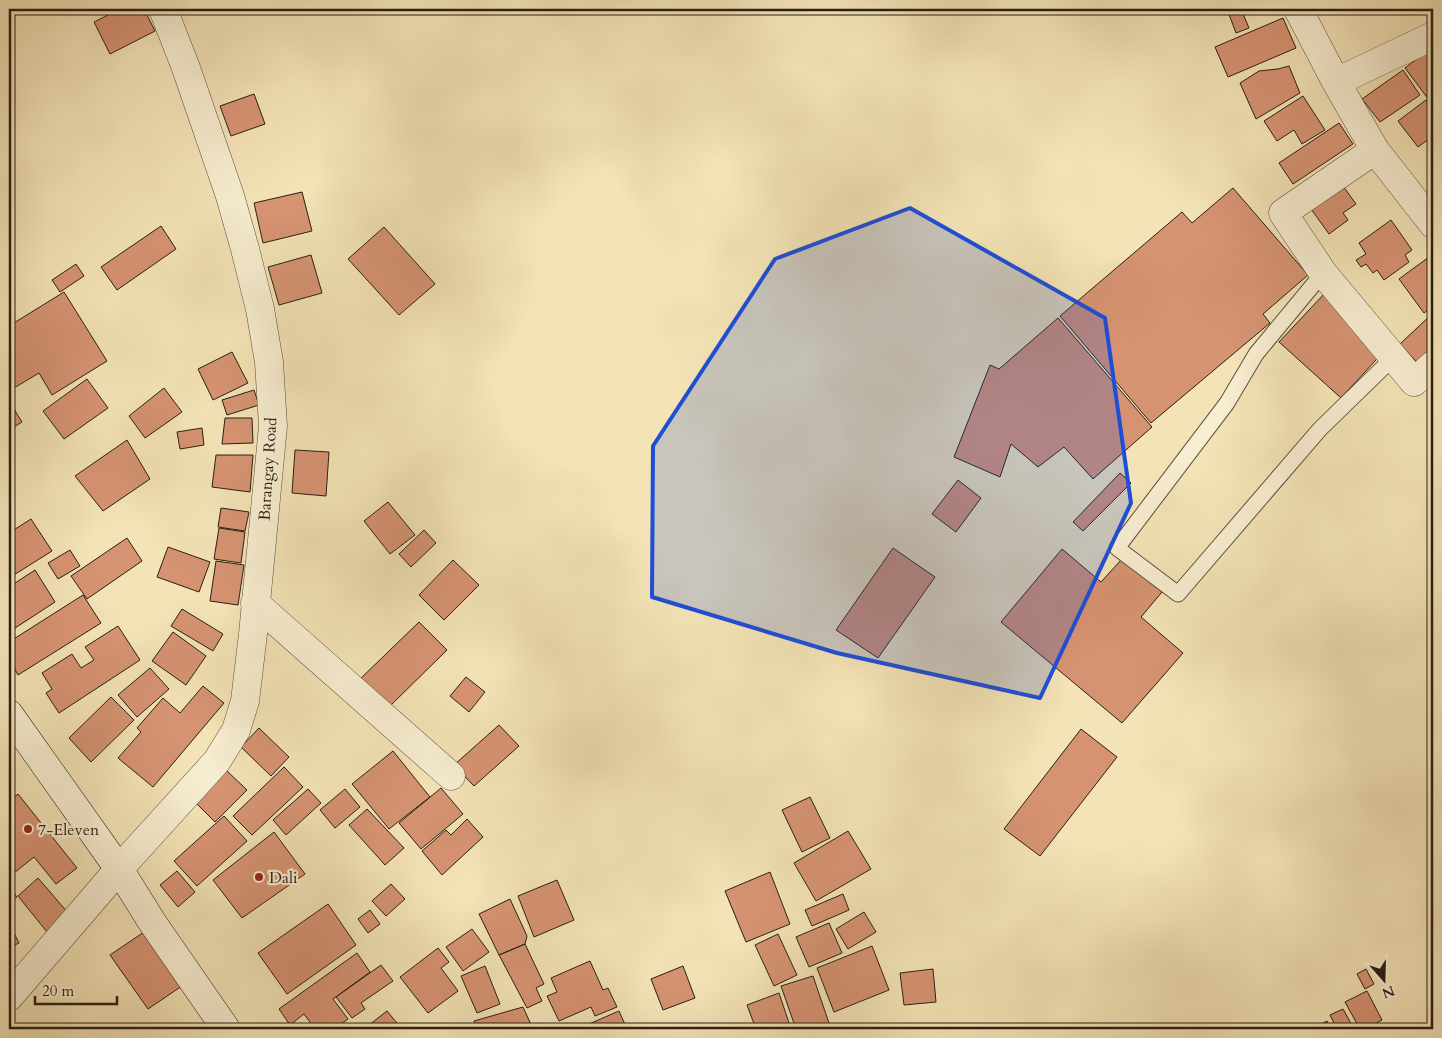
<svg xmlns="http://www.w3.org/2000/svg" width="1442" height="1038" viewBox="0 0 1442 1038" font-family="Cardo,serif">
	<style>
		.building { fill: #d69372; stroke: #281f15 }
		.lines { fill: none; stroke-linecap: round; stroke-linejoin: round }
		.service-casing { stroke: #5b503d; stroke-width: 17 }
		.minor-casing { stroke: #5b503d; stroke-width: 29 }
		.tertiary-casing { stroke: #5b503d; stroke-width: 29 }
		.secondary-casing { stroke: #281f15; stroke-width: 29 }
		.service { stroke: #f7edd0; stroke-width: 15 }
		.minor { stroke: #f7edd0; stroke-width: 28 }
		.tertiary { stroke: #f7edd0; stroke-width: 28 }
		.secondary { stroke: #f7edd0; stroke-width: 28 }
		.marked { fill: #1d4ed8; fill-opacity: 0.2; stroke: #1d4ed8; stroke-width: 4; stroke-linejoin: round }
		.poi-dot { fill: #8f2418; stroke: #f7edd0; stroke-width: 2 }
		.labels { text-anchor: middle; stroke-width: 4.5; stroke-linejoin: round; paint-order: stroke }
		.street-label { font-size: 16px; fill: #281f15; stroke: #f7edd0 }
		.poi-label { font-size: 16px; fill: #281f15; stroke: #f7edd0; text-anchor: start }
	</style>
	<rect width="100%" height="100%" fill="#f3e3b6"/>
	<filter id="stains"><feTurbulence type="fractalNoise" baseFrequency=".004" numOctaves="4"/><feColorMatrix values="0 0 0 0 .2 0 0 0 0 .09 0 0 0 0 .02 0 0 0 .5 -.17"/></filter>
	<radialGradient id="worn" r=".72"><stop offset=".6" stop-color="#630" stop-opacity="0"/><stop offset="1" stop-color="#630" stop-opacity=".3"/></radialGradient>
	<path class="building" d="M120,9H144L155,31L110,54L94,22Z
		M1227,9H1241L1249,28L1236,33Z
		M1283,18L1296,48L1228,77L1215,47Z
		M1427,51L1433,60V96L1429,100L1405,68Z
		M1289,66L1300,93L1256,119L1240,83L1259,71L1278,69Z
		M1403,70L1420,95L1380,122L1362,99Z
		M254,94L265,124L231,136L220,106Z
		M1303,96L1325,130L1302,144L1294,130L1277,141L1264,121Z
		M1426,100L1433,109V136L1418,147L1398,121Z
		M1339,123L1353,144L1293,184L1279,163Z
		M1343,186L1356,204L1343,213L1348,220L1329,234L1311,209Z
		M1233,188L1308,275L1263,314L1270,323L1151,423L1060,316L1182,212L1192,223Z
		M302,192L312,231L263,243L254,203Z
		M1391,220L1412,250L1405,255L1409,262L1384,280L1377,270L1373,273L1366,264L1361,267L1356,260L1366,254L1359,243Z
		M161,226L176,249L117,290L101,267Z
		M384,227L435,284L399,315L348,259Z
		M311,255L322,293L279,305L268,267Z
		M1429,257L1433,263V306L1424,313L1399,279Z
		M76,264L84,276L60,292L52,280Z
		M64,292L107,361L52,395L39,373L9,391V326Z
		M1325,293L1386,349L1341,398L1279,342Z
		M1433,313V355L1421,367L1400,344Z
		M1058,318L1152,427L1093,479L1064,447L1038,467L1011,444L1000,477L954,457L990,365L999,369Z
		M232,352L248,383L213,400L198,369Z
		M87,379L108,408L64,439L43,411Z
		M164,388L182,412L145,438L129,416Z
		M254,390L259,405L227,415L222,400Z
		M9,401L22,422L9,430Z
		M225,418H252L253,443L222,444Z
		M202,428L204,445L180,449L177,432Z
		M127,440L150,479L103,511L75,476Z
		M295,450L329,452L326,496L292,493Z
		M216,455H253L250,492L212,487Z
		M1120,473L1131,483L1083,531L1073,522Z
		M958,480L981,498L956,532L932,514Z
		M388,502L415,535L390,554L364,521Z
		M221,508L249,512L245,531L218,527Z
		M31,519L52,551L9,578V533Z
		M219,528L245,532L241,563L214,559Z
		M424,530L436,543L411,567L399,554Z
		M127,538L142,561L87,599L71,576Z
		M168,547L210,562L199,592L157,577Z
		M893,548L935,577L878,658L836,630Z
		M1062,549L1101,582L1122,559L1162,592L1141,617L1183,653L1122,723L1001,622Z
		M70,550L80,566L58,579L48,563Z
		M453,560L479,585L444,620L419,595Z
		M216,561L244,565L238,605L210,601Z
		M35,570L55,602L9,632V587Z
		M83,595L101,623L18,675L9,659V642Z
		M182,609L223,634L213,651L171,626Z
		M419,622L447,650L386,710L357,682Z
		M118,626L140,660L59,713L46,693L52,689L42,673L72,654L81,668L94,660L85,647Z
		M173,632L206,656L186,685L152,661Z
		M150,668L169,689L137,717L118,695Z
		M466,677L485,692L469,712L450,696Z
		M203,686L224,703L153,787L118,758L141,732L137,728L163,698L180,713Z
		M111,697L134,720L91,762L69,738Z
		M499,725L519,746L474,786L454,765Z
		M259,728L289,757L271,776L241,747Z
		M1081,729L1117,757L1040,856L1004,829Z
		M393,751L430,797L389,829L352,784Z
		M284,767L303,787L252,835L233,816Z
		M226,770L247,790L215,822L195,802Z
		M441,788L463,814L421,849L399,823Z
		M308,789L321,803L286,835L273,820Z
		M345,789L360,807L335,828L320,810Z
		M18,794L77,868L56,884L34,857L9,877V801Z
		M810,797L830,838L802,852L782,810Z
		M367,809L404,848L385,865L349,825Z
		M224,816L247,841L197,886L174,861Z
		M467,819L483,837L442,875L422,851L446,830L451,835Z
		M848,831L871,869L816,901L794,863Z
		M274,832L305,874L242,918L213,880Z
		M177,871L195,892L178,907L160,885Z
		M770,872L790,924L746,942L725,891Z
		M38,878L69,914L47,932L18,896Z
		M557,880L574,920L534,937L518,896Z
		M391,884L405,899L386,916L372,901Z
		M9,886L17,897L9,903Z
		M843,894L849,910L812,926L805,910Z
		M510,899L527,936L525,944L499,955L479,914Z
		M328,904L356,945L287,994L258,953Z
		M370,910L380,924L368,933L358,919Z
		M864,912L876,932L848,949L836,929Z
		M9,923L19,943L9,948Z
		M829,923L842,953L809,967L796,937Z
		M472,929L489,952L463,971L446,947Z
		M144,932L182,986L148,1009L110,955Z
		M778,934L797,975L774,986L755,945Z
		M525,944L544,984L536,988L542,1001L527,1008L499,955Z
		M872,946L889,990L834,1012L817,968Z
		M438,948L449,962L441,968L458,991L428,1013L400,977Z
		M357,953L370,972L333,999L348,1019L334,1029H315L304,1014L290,1025L279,1009Z
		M590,961L603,990L608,988L617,1007L595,1016L591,1007L559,1021L547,996L557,992L551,978Z
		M381,965L393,981L361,1003L365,1009L352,1018L336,997Z
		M485,966L500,1004L477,1013L461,976Z
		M683,966L695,998L663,1010L651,979Z
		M933,969L936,1002L904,1005L900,973Z
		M1366,969L1374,984L1365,989L1357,974Z
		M813,976L831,1029H796L781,986Z
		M1367,991L1382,1020L1364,1029H1360L1345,1002Z
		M779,993L791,1029H756L747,1005Z
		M523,1007L533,1029H477L474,1021Z
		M1343,1009L1354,1029H1337L1330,1015Z
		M387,1011L402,1029H364Z
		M619,1011L627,1029H591L589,1024Z
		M1327,1021L1331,1029H1312Z
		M893,1024L895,1029H878Z"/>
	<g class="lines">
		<g class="service-casing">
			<path id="service" d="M1323,273L1256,354L1227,403L1117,548L1178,594L1320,429L1394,357"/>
		</g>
		<g class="minor-casing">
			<path id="minor" d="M1298,9L1336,82L1375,150L1433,224
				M1336,82L1433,36
				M1375,150L1283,213L1323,273L1414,382L1433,365
				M255,603L451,776"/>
		</g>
		<g class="tertiary-casing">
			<path id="tertiary" d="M9,997L119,869L217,761L236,730L245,701L253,634L273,426L269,362L260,309L245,249L230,196L186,68L163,9"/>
		</g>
		<g class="secondary-casing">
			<path id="secondary" d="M9,714L119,869L152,922L226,1029"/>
		</g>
		<use href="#service" class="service"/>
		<use href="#minor" class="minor"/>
		<use href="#tertiary" class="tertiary"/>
		<use href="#secondary" class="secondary"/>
	</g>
	<path class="marked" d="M910,208L1105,318L1131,503L1040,698L837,653L652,597L653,446L775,259Z"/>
	<g class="poi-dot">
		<circle cx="28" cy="829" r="5"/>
		<circle cx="259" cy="877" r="5"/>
	</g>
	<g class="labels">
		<g class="street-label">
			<text transform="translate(267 469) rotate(-86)" y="6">Barangay Road</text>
		</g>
		<g class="poi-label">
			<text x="38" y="835">7-Eleven</text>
			<text x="269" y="883">Dali</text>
		</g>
	</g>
	<rect width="1442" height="1038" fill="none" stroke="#f3e3b6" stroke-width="30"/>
	<rect x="10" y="10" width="1422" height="1018" fill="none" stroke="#281f15" stroke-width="2.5"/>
	<rect x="15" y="15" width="1412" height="1008" fill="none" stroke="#281f15"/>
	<g transform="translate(1384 980) rotate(160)" stroke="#f7edd0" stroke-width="4" paint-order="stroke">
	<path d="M0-4L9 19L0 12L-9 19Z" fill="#281f15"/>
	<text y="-8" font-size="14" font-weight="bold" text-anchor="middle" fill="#281f15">N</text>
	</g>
	<path d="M35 996v8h82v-8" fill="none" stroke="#281f15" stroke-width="2.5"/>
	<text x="42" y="996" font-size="15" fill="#281f15" stroke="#f7edd0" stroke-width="4" paint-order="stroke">20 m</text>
	<rect width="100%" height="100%" filter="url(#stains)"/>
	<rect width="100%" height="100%" fill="url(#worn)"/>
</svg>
